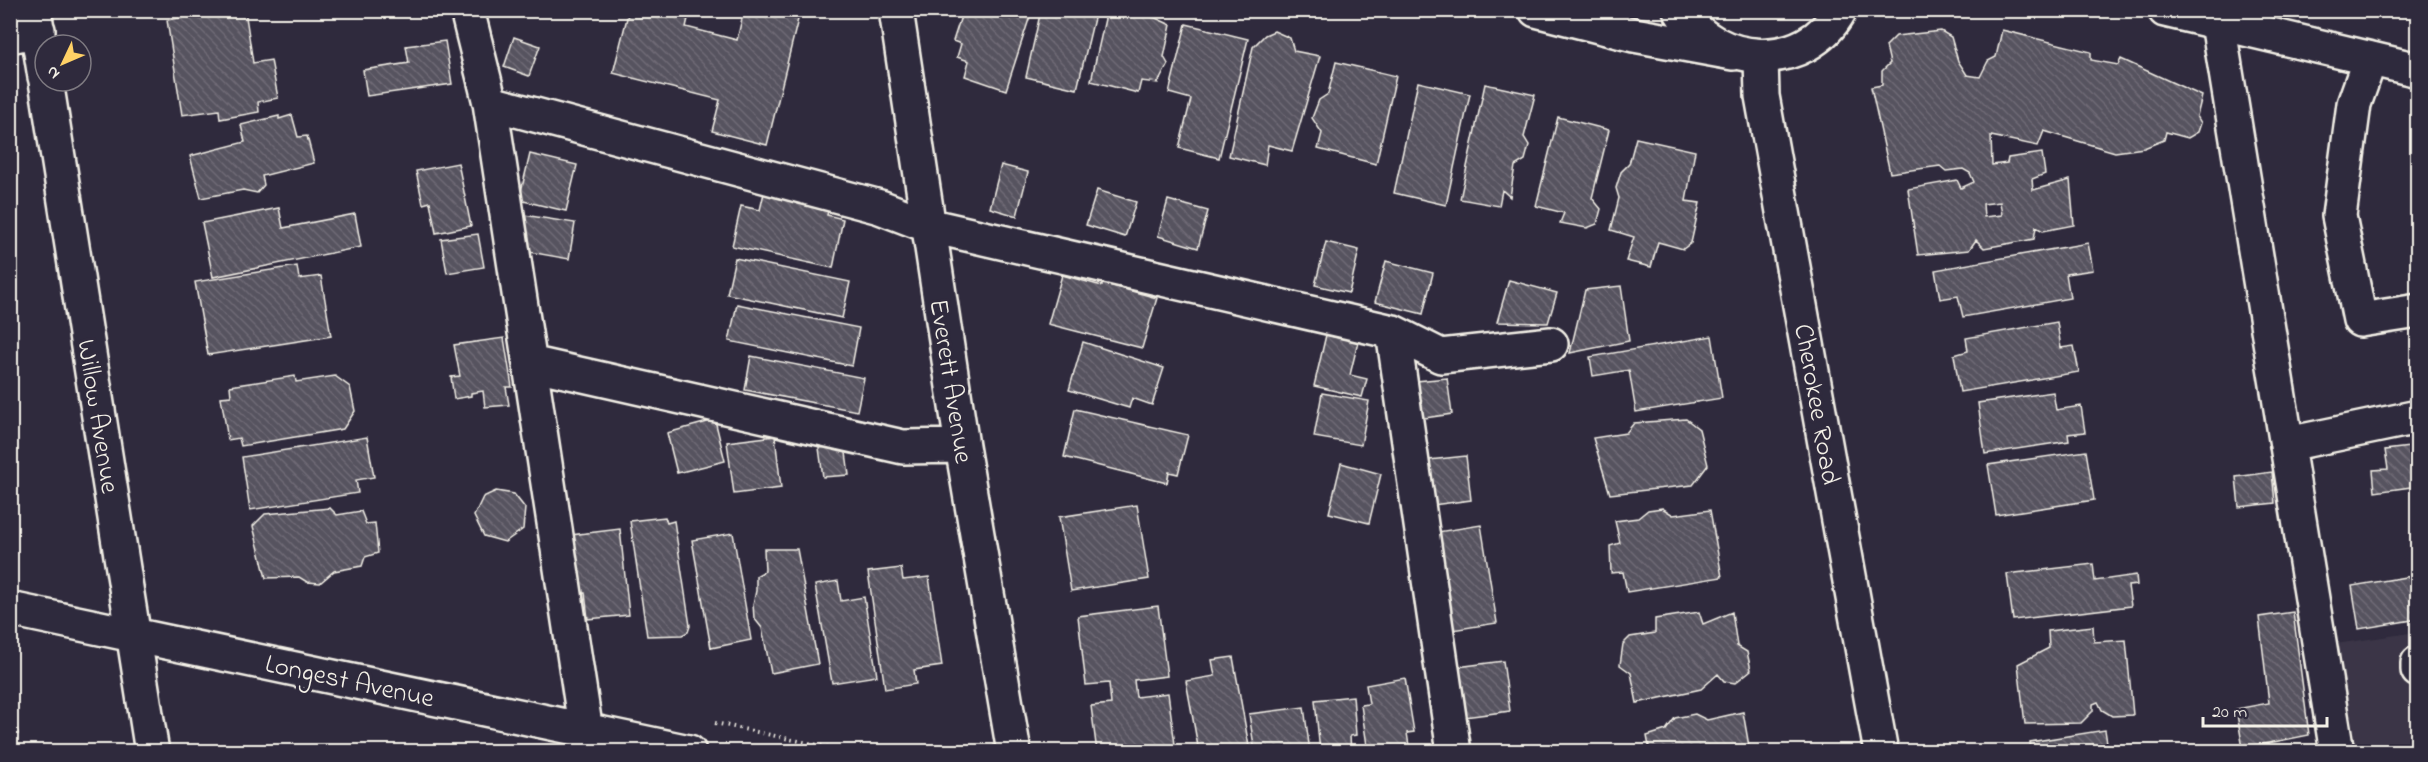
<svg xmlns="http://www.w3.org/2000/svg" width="2428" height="762" viewBox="0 0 2428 762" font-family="'Indie Flower',sans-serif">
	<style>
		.built { fill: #3b3647 }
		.building { fill: url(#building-back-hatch); stroke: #f4f1e8; stroke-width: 1.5; fill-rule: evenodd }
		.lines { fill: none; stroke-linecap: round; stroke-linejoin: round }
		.minor-casing { stroke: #f4f1e8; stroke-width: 38 }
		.major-casing { stroke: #f4f1e8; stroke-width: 38 }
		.path { stroke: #f4f1e8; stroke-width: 4; stroke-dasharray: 1.5 4.5; stroke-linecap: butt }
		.minor { stroke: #2f2a3d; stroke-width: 33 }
		.major { stroke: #2f2a3d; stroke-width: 33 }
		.labels { text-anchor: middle; stroke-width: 6; stroke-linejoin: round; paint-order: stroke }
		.street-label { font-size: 27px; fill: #f4f1e8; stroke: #2f2a3d }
	</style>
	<defs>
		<pattern id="building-back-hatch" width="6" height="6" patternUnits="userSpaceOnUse" patternTransform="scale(1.5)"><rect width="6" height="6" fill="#56525f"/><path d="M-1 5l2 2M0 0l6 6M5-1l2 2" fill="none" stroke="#6f6b76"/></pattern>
	</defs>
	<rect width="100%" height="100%" fill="#2f2a3d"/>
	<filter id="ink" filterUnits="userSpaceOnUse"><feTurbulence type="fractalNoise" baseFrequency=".0167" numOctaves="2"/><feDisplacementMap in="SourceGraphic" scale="12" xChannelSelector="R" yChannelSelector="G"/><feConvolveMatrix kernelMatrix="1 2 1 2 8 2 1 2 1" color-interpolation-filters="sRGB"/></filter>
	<g filter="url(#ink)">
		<path class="built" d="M2417,632V751H2345L2329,645Z"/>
		<path class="building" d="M227,10H245L253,63L271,60L278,98L258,102L259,112L220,119L219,110L182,115L167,20Z
			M629,10H690L686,27L737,40L744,10H780L799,15L767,145L712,131L720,100L613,73Z
			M963,10H1032L1006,90L965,76L969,61L957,57L961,44L953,41Z
			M1041,10H1096L1077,89L1026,77Z
			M1107,10H1138L1171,25L1164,57L1168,64L1158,83L1141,81L1138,93L1091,81Z
			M1186,24L1248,39L1219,158L1179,148L1191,99L1169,93Z
			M2002,30L2091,52V60L2118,65L2121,59L2202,96L2197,116L2201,123L2198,132L2188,138L2166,132L2164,140L2144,148L2115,152L2044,131L2038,146L1991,136L1992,165L2007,163L2008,158L2042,153L2045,174L2032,179L2033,190L2070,180L2074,225L2043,231L2036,227L2034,239L1984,248L1976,240L1969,250L1918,255L1908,189L1957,180L1961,188L1974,182L1970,173L1963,169L1946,171L1940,166L1890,173L1871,87L1882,85V71L1890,63L1886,46L1896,36L1941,31L1951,37L1958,61L1967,75L1980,77L1988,61L1996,57ZM2000,202L2002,215L1984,217L1983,204Z
			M1274,31L1290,38L1294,51L1320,56L1292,151L1268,145L1265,165L1229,156L1253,47L1265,35Z
			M514,37L540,46L529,76L504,67Z
			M445,41L452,84L367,96L363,70L409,63L406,46Z
			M1336,62L1396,76L1376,164L1318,149L1322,133L1312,118L1319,100L1328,94Z
			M1418,82L1470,94L1446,205L1394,193Z
			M1485,84L1535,95L1524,137L1529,145L1525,160L1515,166L1510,197L1502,190L1499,206L1460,199Z
			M292,115L298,137L307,136L314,163L262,176L264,185L257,193L243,190L201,198L190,156L245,142L241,125L279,116V119Z
			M1558,117L1609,130L1592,198L1601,209L1597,224L1587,228L1560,223L1564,213L1536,206Z
			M1636,138L1695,151L1686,201L1700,203L1691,243L1683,249L1658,242L1651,267L1626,261L1634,237L1611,230L1619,198L1616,188L1621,172L1629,164Z
			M530,154L577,165L566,211L519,200Z
			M458,163L471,226L436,233L430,202L423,204L416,171Z
			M1001,165L1028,172L1017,216L990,208Z
			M1097,190L1136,202L1125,237L1086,225Z
			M764,193L829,207L827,215L843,219L833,268L732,246L741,206L760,210Z
			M1168,200L1208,211L1198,248L1158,236Z
			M279,208L283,228L355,214L361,247L213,277L202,223Z
			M524,215L575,223L569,259L518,250Z
			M478,234L484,267L447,273L441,239Z
			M1326,242L1359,250L1349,293L1315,285Z
			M2088,243L2093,270L2066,274L2070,298L1963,317L1958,296L1940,299L1935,270Z
			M735,258L850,282L842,318L727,294Z
			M1386,261L1433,273L1423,314L1375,302Z
			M297,266L299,279L321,276L331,336L208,355L195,282Z
			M1062,275L1102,286V283L1157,298L1142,348L1048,324Z
			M1509,280L1557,293L1548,323L1497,322Z
			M1621,286L1629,341L1570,353L1585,290Z
			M737,304L859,328L852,366L729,341Z
			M2057,322L2061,348L2074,346L2079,372L1960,392L1954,355L1968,351L1966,338Z
			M1326,335L1358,342L1350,375L1367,379L1362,397L1314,386Z
			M1712,336L1722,398L1636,412L1629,370L1593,376L1590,357Z
			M504,338L512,387H506L509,405L485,407L483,391L471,393V396L454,399L451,377L460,376L454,345Z
			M1083,342L1164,368L1152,405L1132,398L1129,408L1069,390Z
			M751,356L864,378L857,411L745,390Z
			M295,376L296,382L335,376L350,387L355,411L343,429L241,446L239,438L228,440L221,397L231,396L230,386Z
			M1447,378L1452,414L1411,420L1406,382Z
			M2053,392L2056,410L2081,406L2085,432L2068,434L2069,441L1985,454L1978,403Z
			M1322,393L1369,401L1361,445L1314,437Z
			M1075,409L1188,435L1178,474L1169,472L1167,483L1064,457Z
			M1686,419L1699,429L1708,465L1693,485L1610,494L1593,438L1626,433L1634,423Z
			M715,420L725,461L677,473L667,433Z
			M775,436L781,488L734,494L727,442Z
			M367,437L374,477L356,480L358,493L250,510L242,457Z
			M845,445L849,475L823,477L819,448Z
			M2418,446V486L2375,492L2373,470L2388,469L2385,450Z
			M2086,451L2094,500L1996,515L1988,465Z
			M1466,456L1471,500L1425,506L1420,461Z
			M1341,463L1381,474L1369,523L1329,513Z
			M2272,472L2275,503L2239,507L2236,477Z
			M496,491L514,494L525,508L523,529L505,542L484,536L474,516L483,497Z
			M1137,505L1149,579L1071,591L1059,517Z
			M330,508L337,515L361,511L366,524L375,523L378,553L365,557L362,566L334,571L320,583L307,582L299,577L266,578L253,526L265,514Z
			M1662,508L1673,515L1710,510L1722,577L1627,592L1623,572L1611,573L1610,546L1620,543L1615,521L1638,518L1648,510Z
			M665,517L667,523L674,521L690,626L688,632L682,635L647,636L630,521Z
			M1481,525L1497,623L1446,631L1431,533Z
			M620,529L629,615L588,619L585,593H578L571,535Z
			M733,533L751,640L711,648L692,540Z
			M764,549H797L818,664L771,673L762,628L754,618L753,604L756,591V576L765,571Z
			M2093,564L2095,581L2136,575L2137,585L2128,586L2131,606L2013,620L2007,574Z
			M901,568L903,580L929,577L942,666L914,670L916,684L885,689L868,572Z
			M2418,575V619L2359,629L2352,586Z
			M838,581L841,601L864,597L877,676L832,683L815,585Z
			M1158,606L1167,676L1134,680L1136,697L1168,693L1176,752H1097L1091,706L1111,704L1109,683L1086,685L1078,616Z
			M1699,612L1703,624L1732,612L1737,646L1747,652L1751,670L1735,683L1724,681L1718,674L1701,689L1637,703L1631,673L1620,665L1623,644L1630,637L1655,633V619Z
			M2293,612L2309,735L2243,748L2236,709L2269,703L2259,617Z
			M2093,626L2094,642L2126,640L2133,715L2112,716L2102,710L2098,702L2093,704V711L2081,723L2025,724L2018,664L2049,648L2048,631Z
			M1233,657L1250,752H1199L1186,681L1215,676L1212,660Z
			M1503,661L1510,711L1457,718L1450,668Z
			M1405,678L1414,732L1407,733L1410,752H1368L1361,705L1369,704L1366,685Z
			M10,688L18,734L10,735Z
			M1353,696L1356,735L1350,736L1351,752H1320L1315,700Z
			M1304,707L1310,752H1255L1249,714Z
			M1743,712L1750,752H1650L1647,736L1666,730L1675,718L1695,714L1707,720Z
			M2105,730L2108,749L2132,745L2134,752H2031L2030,742Z"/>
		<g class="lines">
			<g class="minor-casing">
				<path id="minor" d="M34,10L45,77
					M467,10L490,103
					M896,10L962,446L1014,752
					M1536,10L1634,35L1733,53
					M2221,10L2218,23L2337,752
					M10,36L38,30
					M1761,56L1762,96L1881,752
					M2370,59L2354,104L2339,216L2360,320L2418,311
					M46,81L152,752
					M1393,332L1441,356L1551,344
					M530,363L903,447L962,446
					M2288,444L2418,417
					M10,609L689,752
					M2418,663V670
					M589,752L490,103L880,207L927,225L1393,332L1454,752"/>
			</g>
			<g class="major-casing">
				<path id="major" d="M1680,10C1715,68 1806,73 1840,10
					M2165,10L2418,70"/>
			</g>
			<path class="path" d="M715,723L850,752"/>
			<use href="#minor" class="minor"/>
			<use href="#major" class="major"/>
		</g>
	</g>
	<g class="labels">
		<g class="street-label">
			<text transform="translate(952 381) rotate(81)" y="9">Everett Avenue</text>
			<text transform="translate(1818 404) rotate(80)" y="9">Cherokee Road</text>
			<text transform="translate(99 416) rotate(81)" y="9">Willow Avenue</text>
			<text transform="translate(350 680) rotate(12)" y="9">Longest Avenue</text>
		</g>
	</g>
	<rect width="2428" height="762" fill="none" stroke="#2f2a3d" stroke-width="36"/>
	<rect x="18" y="18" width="2392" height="726" fill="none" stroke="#f4f1e8" stroke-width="2" filter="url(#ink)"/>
	<g transform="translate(63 63) rotate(226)"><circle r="28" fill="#2f2a3d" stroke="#7e7a81" stroke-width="1.5"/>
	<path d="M0-4.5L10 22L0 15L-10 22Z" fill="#ffd166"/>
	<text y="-9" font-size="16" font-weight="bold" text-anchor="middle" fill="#f4f1e8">N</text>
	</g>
	<path d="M2203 717v9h124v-9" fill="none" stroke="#f4f1e8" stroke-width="3"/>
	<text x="2212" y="717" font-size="18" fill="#f4f1e8" stroke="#2f2a3d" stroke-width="4.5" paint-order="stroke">20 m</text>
</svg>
